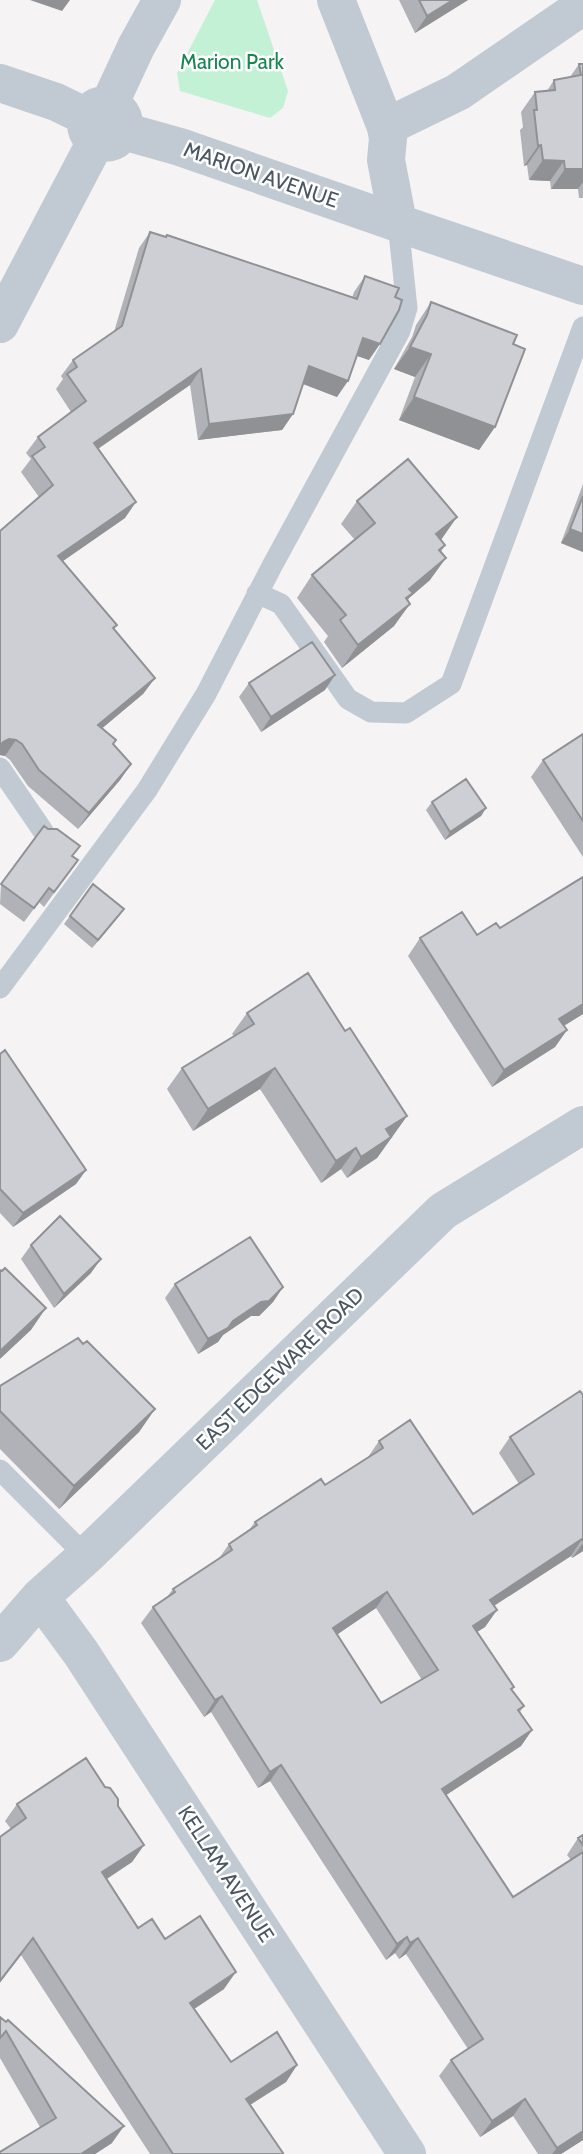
<svg xmlns="http://www.w3.org/2000/svg" width="583" height="2154" viewBox="0 0 583 2154" font-family="Cabin,sans-serif">
	<style>
		.green { fill: #c3f1d5 }
		.lines { fill: none; stroke-linecap: round; stroke-linejoin: round }
		.service { stroke: #c1cad2; stroke-width: 21 }
		.minor { stroke: #c1cad2; stroke-width: 38 }
		.tertiary { stroke: #c1cad2; stroke-width: 38 }
		.wall { fill: #b0b2b7; fill-rule: evenodd }
		.shaded-wall { fill: #909195 }
		.building { fill: #cdcfd5; stroke: #909195; stroke-width: 2; fill-rule: evenodd }
		.labels { text-anchor: middle; stroke-width: 5; stroke-linejoin: round; paint-order: stroke }
		.park-label { font-size: 21px; fill: #17864f; stroke: #fff }
		.street-label { font-size: 21px; fill: #4a5661; stroke: #fff }
	</style>
	<rect width="100%" height="100%" fill="#f5f3f3"/>
	<path class="green" d="M215,0H257L288,91L283,108L270,118L180,91L177,73Z"/>
	<g class="lines">
		<path class="service" d="M257,593L281,604L348,699L371,712L406,713L451,684L583,327
			M0,768L43,831
			M0,988L147,790L206,694L272,566L400,331L407,308L398,223
			M0,1470L86,1556"/>
		<path class="minor" d="M0,83L56,102L87,117
			M86 124a19 19 0 1 1 38 0a19 19 0 1 1-38 0Z
			M109,105L136,47L162,0
			M386,127L458,92L583,6
			M123,131L180,147L398,223
			M0,324L96,141
			M40,1597L81,1653L407,2154
			M0,1643L40,1597L86,1556L443,1211L583,1125"/>
		<path class="tertiary" d="M336,0L386,127L388,138L386,160L398,223L583,286"/>
	</g>
	<path class="wall" d="M399,0H468L415,33Z
		M579,64H583V198H579L578,189H551L550,181L529,180L527,165L524,166L520,130L523,127L521,112L535,92L547,91L554,80L570,77Z
		M150,232L352,298L354,292L365,276L369,360L357,356L337,397L303,384L293,414L282,430L198,440L190,385L98,449L125,518L63,561L117,625L114,629L155,678L143,694L102,728L113,745L131,764L120,780L78,829L28,786L10,760L5,756L0,755V531L39,497L21,472L31,459L26,453L38,437L71,412L56,389L63,379L61,376L73,360L114,332L139,248Z
		M431,302L513,344L495,427L479,450L399,420L415,377L394,369L412,337L416,325Z
		M583,484V552L561,543Z
		M357,501L441,540L445,545L441,552L430,580L409,598L394,626L342,668L324,642L328,636L297,598L312,575L355,540L341,524Z
		M249,683L325,690L261,732L239,697Z
		M583,734V857L531,777L543,760Z
		M432,802L486,808L481,816L445,840L426,810Z
		M73,856L78,860L44,907L39,902L24,922L0,904L1,884Z
		M583,877V1014L564,1026L567,1030L555,1047L492,1087L408,956L420,938L477,935L500,928Z
		M93,884L118,917L92,948L64,924Z
		M247,1013L345,1031L407,1116L377,1158L347,1178L341,1169L321,1183L260,1089L193,1131L167,1089L182,1068L234,1036L232,1034Z
		M0,1054L86,1170L76,1184L13,1227L0,1213Z
		M31,1245L91,1273L54,1308L21,1259Z
		M175,1284L283,1287L273,1302L259,1316H251L223,1335L218,1342L198,1354L165,1298Z
		M0,1386L155,1409L139,1432L59,1509L0,1449Z
		M583,1395V1551L572,1558L571,1556L494,1606L497,1610L485,1627L477,1632L514,1687L512,1689L524,1706L520,1712L532,1730L521,1746L446,1795L513,1897L571,1860L567,1855L578,1838L583,1835V2140L561,2154H538L513,2116L480,2137L439,2076L451,2060L468,2049L406,1954L399,1959L395,1953L386,1960L270,1781L258,1788L211,1712L204,1717L141,1623L153,1607L167,1597L173,1589L218,1560L229,1544L249,1530L255,1522L325,1485L368,1457L379,1441L473,1514L519,1484L499,1453L510,1437ZM376,1608L422,1680L381,1703L337,1634Z
		M17,1804L118,1806L144,1845L132,1862L107,1879L138,1928L165,1939L224,1989L194,2009L231,2062L297,2065L286,2082L250,2105L283,2153L282,2154H150L21,1955L11,1829L5,1821Z
		M0,2017L112,2143L95,2154H0L40,2127L0,2058Z"/>
	<path class="shaded-wall" d="M30,0H70L62,11Z
		M453,0H468L415,33L427,16Z
		M541,145L527,165L524,166L538,146Z
		M543,160L564,161L550,181L529,180Z
		M565,169H583V182L578,189H551Z
		M363,338L380,344L369,360L352,354Z
		M410,347L431,354L415,377L394,369Z
		M309,366L348,381L337,397L298,382Z
		M201,369L190,385L83,459L94,443Z
		M414,397L495,427L479,450L399,420Z
		M293,414L282,430L198,440L209,424Z
		M136,502L125,518L47,572L58,556Z
		M457,517L441,540L436,534Z
		M570,529L583,534V552L561,543Z
		M446,558L430,580L409,598L399,612L410,604L394,626L342,668L358,645L409,589Z
		M335,675L325,690L261,732L271,717Z
		M155,678L143,694L87,741L98,725Z
		M9,739L16,740L5,756L0,755V746L3,742Z
		M131,764L120,780L78,829L89,813Z
		M486,808L481,816L445,840L450,832Z
		M124,909L118,917L92,948L98,940Z
		M583,1004V1014L547,1036L559,1019Z
		M567,1030L555,1047L492,1087L504,1070Z
		M275,1068L260,1089L193,1131L208,1109Z
		M407,1116L377,1158L347,1178L361,1157L386,1129Z
		M356,1148L341,1169L321,1183L336,1161Z
		M86,1170L76,1184L13,1227L23,1213Z
		M101,1259L91,1273L54,1308L64,1294Z
		M283,1287L273,1302L259,1316H251L223,1335L218,1342L198,1354L208,1339Z
		M46,1308L31,1330L0,1359V1351Z
		M155,1409L139,1432L59,1509L74,1486Z
		M582,1539L571,1556L478,1616L490,1600Z
		M583,1543V1551L572,1558Z
		M387,1592L376,1608L322,1645L333,1628Z
		M497,1610L485,1627L461,1642L473,1626Z
		M222,1696L211,1712L204,1717L215,1700Z
		M532,1730L521,1746L431,1805L442,1789Z
		M281,1765L270,1781L258,1788L270,1772Z
		M144,1845L132,1862L91,1889L102,1872Z
		M407,1937L395,1953L386,1960L397,1944Z
		M33,1938L21,1955L0,1982V1981Z
		M418,1938L406,1954L399,1959L410,1943Z
		M236,1972L224,1989L179,2019L190,2003Z
		M297,2065L286,2082L234,2115L246,2099Z
		M525,2099L513,2116L480,2137L492,2121Z
		M124,2126L112,2143L95,2154H81Z
		M583,2131V2140L561,2154H552L557,2148Z"/>
	<path class="building" d="M419,0H453L427,16Z
		M579,64H583V169H565L564,161L543,160L541,145L538,146L534,110H537L535,92L555,90L554,80L581,75Z
		M150,232L166,237L167,235L357,299L365,276L399,288L395,297L402,300L399,310L380,344L363,338L348,381L309,366L293,414L209,424L201,369L94,443L136,502L58,556L117,625L113,628L155,678L98,725L116,740L113,744L131,764L89,813L39,770L22,744L16,740L9,739L3,742L0,746V531L53,485L32,456L45,447L38,437L86,401L67,374L77,367L73,360L122,326Z
		M431,302L517,335L513,344L525,349L495,427L414,397L431,354L410,347L427,315Z
		M408,459L457,517L436,534L445,545L439,550L446,558L409,589L413,593L406,598L410,604L358,645L340,620L346,615L312,575L375,523L357,501Z
		M583,496V534L570,529Z
		M312,642L335,675L271,717L249,683Z
		M583,734V821L543,760Z
		M466,779L486,808L450,832L432,802Z
		M44,826L48,829H57L80,846L72,856L78,860L54,892L49,888L34,908L1,884Z
		M583,877V1004L559,1019L567,1030L504,1070L420,938L462,912L477,935L496,923L500,928Z
		M93,884L124,909L98,940L70,916Z
		M308,973L345,1031L350,1028L407,1116L386,1129L391,1137L361,1157L356,1148L336,1161L275,1068L208,1109L182,1068L254,1024L247,1013Z
		M5,1050L86,1170L23,1213L0,1189V1054Z
		M60,1216L101,1259L64,1294L31,1245Z
		M250,1237L283,1287L269,1301L261,1302L233,1321L228,1328L208,1339L175,1284Z
		M5,1268L46,1308L0,1351V1270L2,1271Z
		M78,1338L83,1344L87,1341L155,1409L74,1486L0,1411V1386Z
		M580,1391L583,1395V1541L582,1539L490,1600L497,1610L473,1626L514,1687L511,1689L524,1706L518,1710L532,1730L442,1789L513,1897L583,1852V2131L557,2148L525,2099L492,2121L451,2060L483,2039L418,1938L410,1943L407,1937L397,1944L281,1765L270,1772L222,1696L215,1700L153,1607L175,1592L173,1589L232,1550L229,1544L257,1525L255,1522L321,1479L325,1485L383,1448L379,1441L410,1420L473,1514L534,1474L510,1437ZM387,1592L438,1670L381,1703L333,1628Z
		M86,1758L105,1787L110,1788L118,1799V1806L144,1845L102,1872L138,1928L152,1919L165,1939L200,1916L236,1972L190,2003L231,2062L277,2032L297,2065L246,2099L283,2153L281,2154H173L33,1938L0,1981V1837L26,1818L17,1804Z
		M583,1835V1845L578,1838Z
		M0,2017L6,2022L8,2020L124,2126L81,2154H0V2152L56,2118L6,2031L0,2038Z"/>
	<g class="labels">
		<g class="park-label">
			<text x="232" y="69">Marion Park</text>
		</g>
		<g class="street-label">
			<text transform="translate(261 175) rotate(19)" y="7">MARION AVENUE</text>
			<text transform="translate(280 1369) rotate(-44)" y="7">EAST EDGEWARE ROAD</text>
			<text transform="translate(226 1874) rotate(57)" y="7">KELLAM AVENUE</text>
		</g>
	</g>
</svg>
